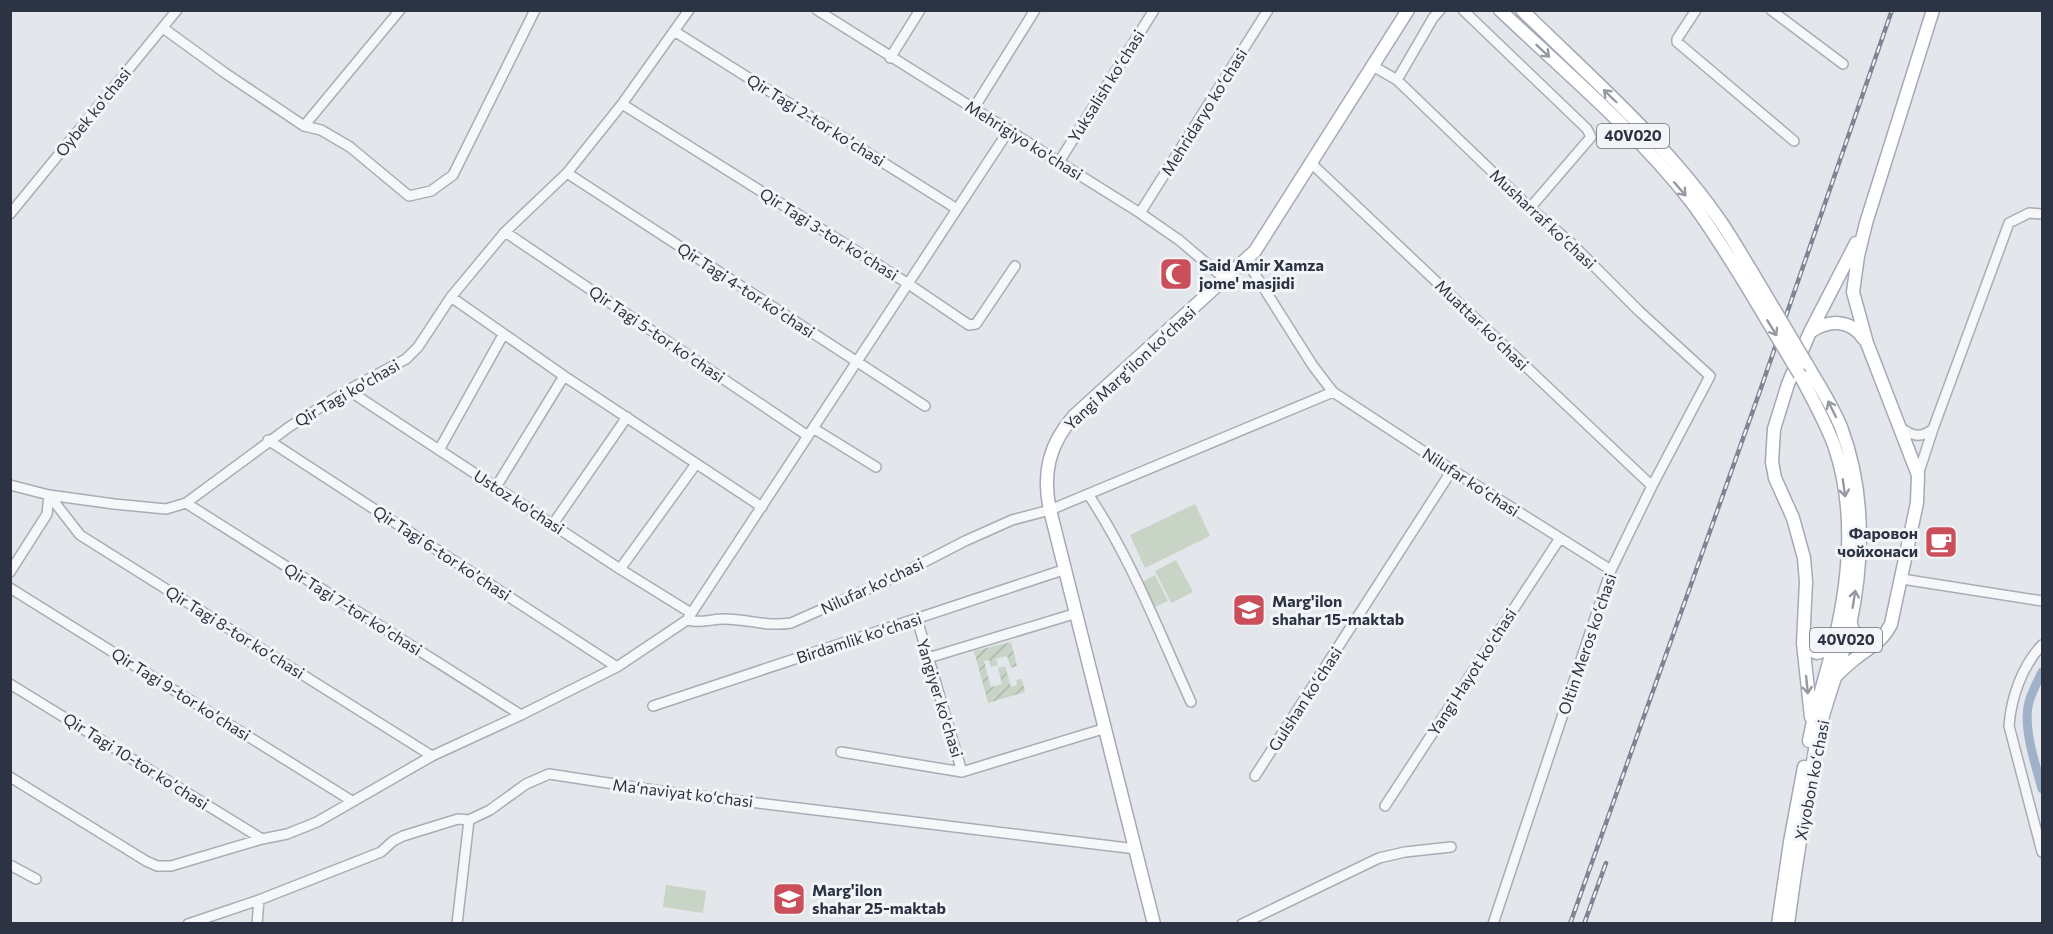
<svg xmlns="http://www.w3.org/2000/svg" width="2053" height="934" viewBox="0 0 2053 934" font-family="Commissioner,sans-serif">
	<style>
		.grass { fill: #c8d4c5 }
		.garden { fill: url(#garden-furrows) }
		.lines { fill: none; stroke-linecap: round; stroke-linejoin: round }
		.canal { stroke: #a0b2c9; stroke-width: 9 }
		.minor-casing { stroke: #a8adb5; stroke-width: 12 }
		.major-casing { stroke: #a3aab6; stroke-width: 15 }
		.minor { stroke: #f6f7f9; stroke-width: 9 }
		.major { stroke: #fff; stroke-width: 12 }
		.rail-casing { stroke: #7d8594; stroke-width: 4.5 }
		.rail { stroke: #f3f5f8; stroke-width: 2; stroke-dasharray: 7; stroke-linecap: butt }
		.major-bridge-casing { stroke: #a3aab6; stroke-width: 15; stroke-linecap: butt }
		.major-bridge { stroke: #fff; stroke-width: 12 }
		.oneway { stroke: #9699a1 }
		.labels { text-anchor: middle; stroke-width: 6; stroke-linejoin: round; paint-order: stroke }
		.shield { fill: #f3f5f8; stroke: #686d79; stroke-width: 1.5 }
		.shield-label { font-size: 15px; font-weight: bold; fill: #2c3343 }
		.street-label { font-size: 16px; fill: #2c3343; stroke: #f3f5f8 }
		.poi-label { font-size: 16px; font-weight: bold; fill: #2c3343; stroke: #f3f5f8; text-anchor: start }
	</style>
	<defs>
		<pattern id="garden-furrows" width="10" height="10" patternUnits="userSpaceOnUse" patternTransform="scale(1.5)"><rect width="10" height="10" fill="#c8d4c5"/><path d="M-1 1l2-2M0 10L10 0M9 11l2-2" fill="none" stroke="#acb6aa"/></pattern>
	</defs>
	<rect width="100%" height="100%" fill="#e3e6eb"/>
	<path class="grass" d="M1195,504L1210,536L1145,568L1130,535Z
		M1176,560L1193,592L1171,603L1155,571Z
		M1155,575L1168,601L1155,607L1142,582Z
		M666,885L706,891L703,913L663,907Z"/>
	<path class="garden" d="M1011,642L1017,666L1011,668L1007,656L996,659L998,665L991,667L989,660L984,661L991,687L1002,684L998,668L1005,666L1011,687L1017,685L1016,680L1022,679L1025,692L988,703L974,651Z"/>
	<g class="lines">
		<path class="canal" d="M2042,672C2037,682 2032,692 2029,702C2022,727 2036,765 2042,789"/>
		<g class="minor-casing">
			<path id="minor" d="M817,10L1140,213L1179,240L1225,279
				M1463,10L1587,129L1591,137L1530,208
				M1696,10L1677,39V42L1794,141
				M1771,10L1843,64
				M163,28L225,73L304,126L321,130L350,147L409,196L431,191L453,175L535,10
				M674,31L957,209
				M890,58L920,10
				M1373,66L1397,80L1530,208L1571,243L1639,311L1710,376L1652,486L1611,570L1493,924
				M1397,80L1433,18L1440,10
				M622,104L907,283L969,325L976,324L1015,266
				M974,108L1035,10
				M304,126L400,10
				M1059,162L1154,10
				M1311,163L1652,486
				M567,173L925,406
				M1140,213L1268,10
				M10,214L177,10
				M505,232L808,436
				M1246,260L1313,366L1333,392L1452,470L1611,570
				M451,297L564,376L762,507
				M348,390L620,569L691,613
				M1900,427C1912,436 1920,439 1933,429
				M813,428L876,467
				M268,440L617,667
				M439,450L503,335
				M1918,475L1933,429L2009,223L2029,213L2042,214
				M10,485L49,495L114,504L166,509L186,503L289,427L348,390L406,359L418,347L451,297L505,232L567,173L622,104L689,10
				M496,487L564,376
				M1088,494C1131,558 1159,632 1191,702
				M49,495L80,535L432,756
				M186,503L521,715
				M553,524L627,417
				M620,569L696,464
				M10,572L47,514L49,495
				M1902,579L2042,601
				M10,588L352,801
				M917,619L962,772L1106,728
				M687,620C701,624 710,619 724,619C749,619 765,627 791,623L895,577L965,541L1012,520L1050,510L1333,392
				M2042,645C2022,666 2011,698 2009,726L2042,852
				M928,658L1077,613
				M10,684L262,839
				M653,706L1066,569
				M841,752L962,772
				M1255,776L1452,470
				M10,777L146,861L157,866H171L262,839L287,834L317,822L432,756L521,715L617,667L687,620L1009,130
				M1385,806L1560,538
				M10,865L36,879
				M188,924L259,900L381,852L393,841L403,836L458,819L469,820L490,810L526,784L549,774L660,791L1136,849
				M257,924L259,900
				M457,924L469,820
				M1242,924L1379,858L1405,852L1451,847"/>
		</g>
		<g class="major-casing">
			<path id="major" d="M1500,10C1565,72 1635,130 1690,200C1710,226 1726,253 1743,280
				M1522,10C1591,78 1668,144 1723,225C1733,240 1742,256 1752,272
				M1810,332C1829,319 1850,319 1864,339
				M1800,375C1812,398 1825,421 1834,445C1856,508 1850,576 1835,639C1827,673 1815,707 1809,741
				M1851,624C1855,640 1867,646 1881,638
				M1803,643L1809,650L1817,653L1826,650L1834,643
				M1837,675C1843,669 1849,663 1856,658C1870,647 1883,641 1891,624L1917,503L1918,475L1867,343L1853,292L1858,256L1866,223L1933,10
				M1811,717L1803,643L1806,582L1804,558L1793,518L1775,478L1772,462L1774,429L1788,384L1810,332L1856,243
				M1154,924L1050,510C1042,474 1049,444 1074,416L1255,251L1408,10
				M1778,924L1790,842L1804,767
				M1788,924C1794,878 1801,833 1809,788C1812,770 1814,752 1818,734C1827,697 1842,662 1850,625C1864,559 1865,491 1841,427C1832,405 1818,384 1806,363"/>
		</g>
		<use href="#minor" class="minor"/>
		<use href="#major" class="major"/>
		<g class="rail-casing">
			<path id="rail" d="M1570,924L1761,388L1892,10
				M1584,924L1606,863"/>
		</g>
		<use href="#rail" class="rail"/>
		<g class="major-bridge-casing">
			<path id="major-bridge" d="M1752,272L1806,363
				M1743,280L1800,375"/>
		</g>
		<use href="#major-bridge" class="major-bridge"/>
	</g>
	<defs><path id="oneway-shaft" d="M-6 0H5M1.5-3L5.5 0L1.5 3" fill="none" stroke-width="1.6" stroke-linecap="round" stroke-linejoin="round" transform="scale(1.5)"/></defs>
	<g class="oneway">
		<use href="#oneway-shaft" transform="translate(1543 51) rotate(43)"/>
		<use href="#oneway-shaft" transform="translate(1610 96) rotate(-136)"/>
		<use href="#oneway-shaft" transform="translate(1680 189) rotate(49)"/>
		<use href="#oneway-shaft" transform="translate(1772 328) rotate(59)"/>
		<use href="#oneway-shaft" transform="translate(1832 409) rotate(-116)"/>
		<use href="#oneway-shaft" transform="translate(1844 488) rotate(82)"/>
		<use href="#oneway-shaft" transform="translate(1854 599) rotate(-81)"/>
		<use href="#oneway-shaft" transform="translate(1807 685) rotate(84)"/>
	</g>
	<defs>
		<g id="mosque-square" transform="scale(1.725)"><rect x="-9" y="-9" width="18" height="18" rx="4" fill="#ca4f5b" stroke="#f3f5f8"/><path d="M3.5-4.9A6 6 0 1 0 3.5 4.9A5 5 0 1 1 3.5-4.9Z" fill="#fff"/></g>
		<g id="cafe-square" transform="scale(1.725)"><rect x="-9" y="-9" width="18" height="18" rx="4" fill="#ca4f5b" stroke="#f3f5f8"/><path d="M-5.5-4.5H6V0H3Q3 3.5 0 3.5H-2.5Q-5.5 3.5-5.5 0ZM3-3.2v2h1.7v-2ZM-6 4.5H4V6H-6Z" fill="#fff"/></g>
		<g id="school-square" transform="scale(1.725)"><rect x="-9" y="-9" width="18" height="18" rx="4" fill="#ca4f5b" stroke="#f3f5f8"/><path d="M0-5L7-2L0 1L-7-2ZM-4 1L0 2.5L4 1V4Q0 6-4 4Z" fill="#fff"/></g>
	</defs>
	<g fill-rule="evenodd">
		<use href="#mosque-square" x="1176" y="274"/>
		<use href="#cafe-square" x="1941" y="542"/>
		<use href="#school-square" x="1249" y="610"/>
		<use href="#school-square" x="789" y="899"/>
	</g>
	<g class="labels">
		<g class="shield">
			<rect x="1597" y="124" width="72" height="24" rx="4.5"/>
			<rect x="1810" y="628" width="72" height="24" rx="4.5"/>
		</g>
		<g class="shield-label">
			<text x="1633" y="141">40V020</text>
			<text x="1846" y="645">40V020</text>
		</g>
		<g class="street-label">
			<text transform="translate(1106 86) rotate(-58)" y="6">Yuksalish koʻchasi</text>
			<text transform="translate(93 112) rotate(-51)" y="6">Oybek ko'chasi</text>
			<text transform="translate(1204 112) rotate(-58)" y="6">Mehridaryo koʻchasi</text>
			<text transform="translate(816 120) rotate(32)" y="6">Qir Tagi 2-tor koʼchasi</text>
			<text transform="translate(1024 140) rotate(32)" y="6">Mehrigiyo ko'chasi</text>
			<text transform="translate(1543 219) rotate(43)" y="6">Musharraf koʻchasi</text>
			<text transform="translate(829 234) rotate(32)" y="6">Qir Tagi 3-tor koʼchasi</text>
			<text transform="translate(746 290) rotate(33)" y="6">Qir Tagi 4-tor koʼchasi</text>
			<text transform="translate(1482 325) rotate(44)" y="6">Muattar koʻchasi</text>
			<text transform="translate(657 334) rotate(34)" y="6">Qir Tagi 5-tor koʼchasi</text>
			<text transform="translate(1130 368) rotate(-43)" y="6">Yangi Margʻilon koʻchasi</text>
			<text transform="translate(347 393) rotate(-30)" y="6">Qir Tagi ko'chasi</text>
			<text transform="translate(1471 482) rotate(33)" y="6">Nilufar koʻchasi</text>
			<text transform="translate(519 502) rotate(33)" y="6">Ustoz ko'chasi</text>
			<text transform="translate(442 553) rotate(33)" y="6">Qir Tagi 6-tor koʼchasi</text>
			<text transform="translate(872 586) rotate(-25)" y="6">Nilufar ko'chasi</text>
			<text transform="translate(353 609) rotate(32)" y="6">Qir Tagi 7-tor koʼchasi</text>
			<text transform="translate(235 632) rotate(32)" y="6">Qir Tagi 8-tor koʼchasi</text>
			<text transform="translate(859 638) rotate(-18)" y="6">Birdamlik koʻchasi</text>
			<text transform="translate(1587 644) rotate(-71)" y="6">Oltin Meros koʻchasi</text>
			<text transform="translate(1472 672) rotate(-57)" y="6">Yangi Hayot koʻchasi</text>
			<text transform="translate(181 694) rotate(32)" y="6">Qir Tagi 9-tor koʼchasi</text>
			<text transform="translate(940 698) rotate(73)" y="6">Yangiyer ko'chasi</text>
			<text transform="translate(1305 699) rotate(-57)" y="6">Gulshan koʻchasi</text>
			<text transform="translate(136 761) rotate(32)" y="6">Qir Tagi 10-tor koʼchasi</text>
			<text transform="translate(1812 780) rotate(-79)" y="6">Xiyobon koʻchasi</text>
			<text transform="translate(683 793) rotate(7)" y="6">Maʻnaviyat koʻchasi</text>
		</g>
		<g class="poi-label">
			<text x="1199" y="271">Said Amir Xamza<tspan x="1199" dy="18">jome' masjidi</tspan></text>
			<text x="1918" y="539" text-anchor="end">Фаровон<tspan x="1918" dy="18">чойхонаси</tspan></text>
			<text x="1272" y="607">Marg'ilon<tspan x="1272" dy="18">shahar 15-maktab</tspan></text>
			<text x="812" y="896">Marg'ilon<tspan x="812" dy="18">shahar 25-maktab</tspan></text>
		</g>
	</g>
	<rect width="2053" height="934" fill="none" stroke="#2c3343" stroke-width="24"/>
</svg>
